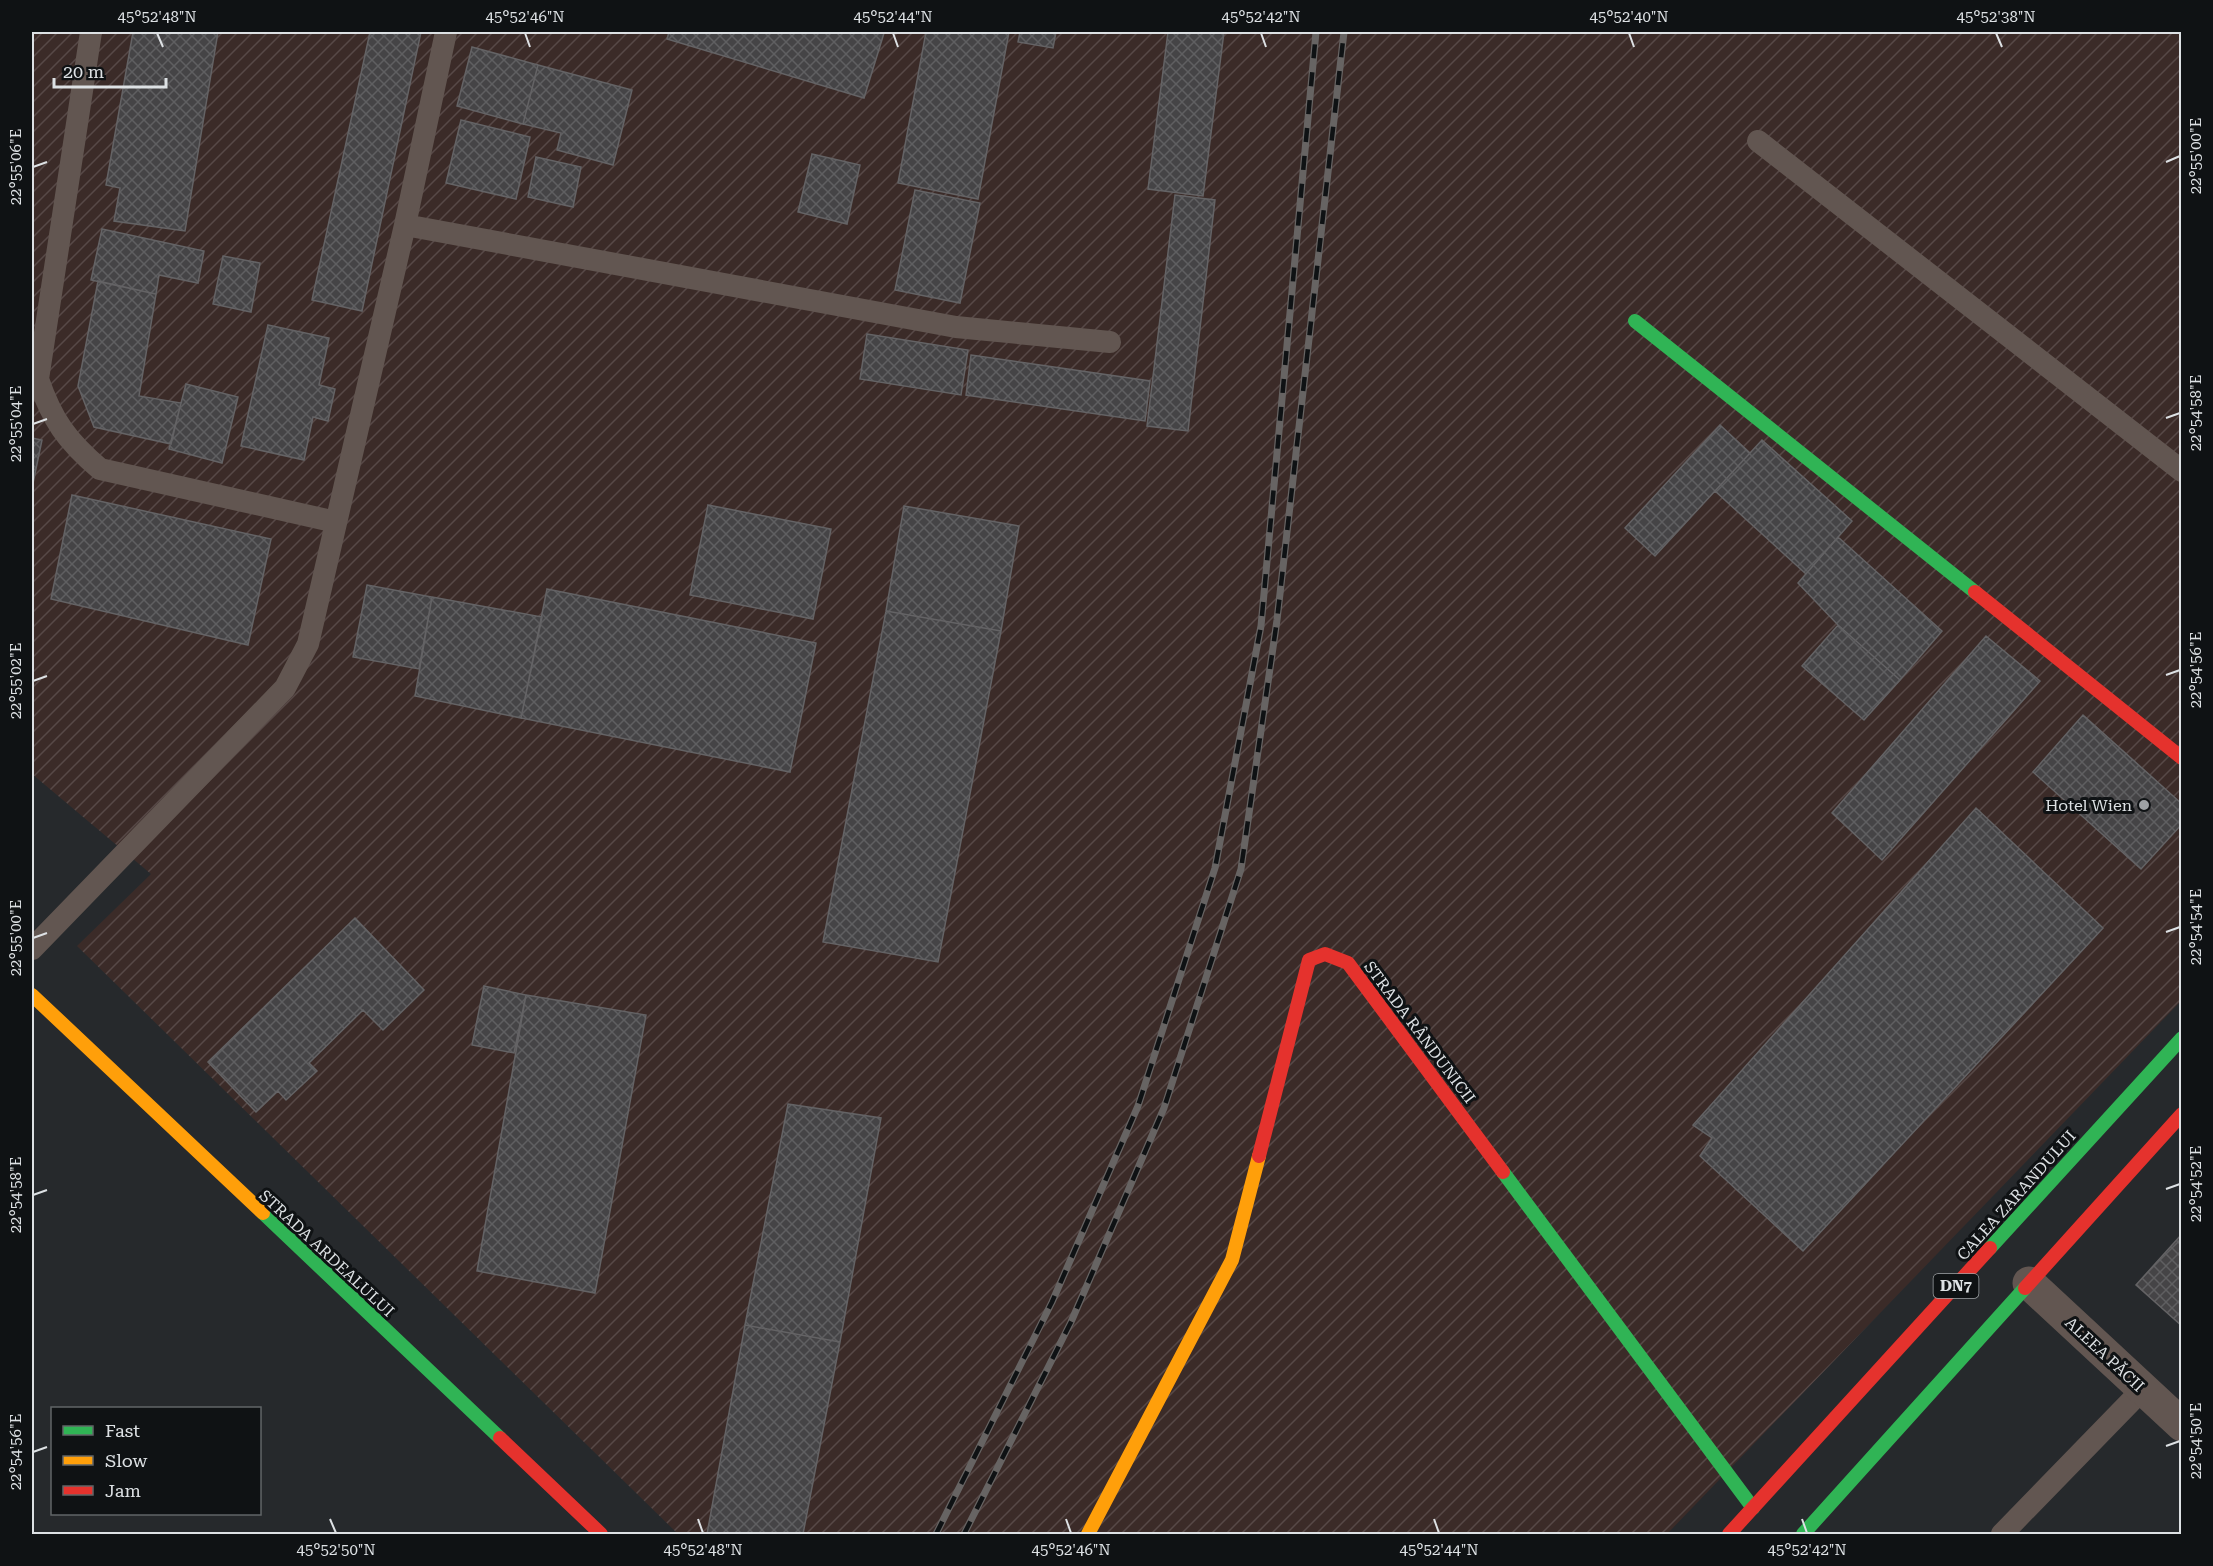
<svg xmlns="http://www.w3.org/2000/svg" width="2213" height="1566" viewBox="0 0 2213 1566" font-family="'Roboto Serif',serif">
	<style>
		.industrial { fill: url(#industrial-furrows) }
		.building { fill: url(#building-cross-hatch); stroke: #646365; stroke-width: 1.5 }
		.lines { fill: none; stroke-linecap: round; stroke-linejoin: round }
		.lane { stroke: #625651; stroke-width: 22 }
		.street { stroke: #625651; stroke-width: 33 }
		.fast { stroke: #30b455; stroke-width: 14 }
		.slow { stroke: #ff9f0a; stroke-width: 14 }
		.jam { stroke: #e5322d; stroke-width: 14 }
		.rail-casing { stroke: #676463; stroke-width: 7 }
		.rail { stroke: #0f1214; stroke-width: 4.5; stroke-dasharray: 14; stroke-linecap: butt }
		.ticks { fill: none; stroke: #dde1e4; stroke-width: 2 }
		.poi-dot { fill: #9da1a4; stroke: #0f1214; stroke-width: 2 }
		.labels { text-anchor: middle; stroke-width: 6; stroke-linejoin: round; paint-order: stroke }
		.shield { fill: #0f1214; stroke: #9fa3a6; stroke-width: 1.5 }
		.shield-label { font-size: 15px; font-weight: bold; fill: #dde1e4 }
		.poi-label { font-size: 16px; fill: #dde1e4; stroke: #0f1214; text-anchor: end }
		.street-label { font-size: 16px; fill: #dde1e4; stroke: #0f1214 }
		.neatline { fill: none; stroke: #dde1e4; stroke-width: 2 }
		.ticks-label { font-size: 15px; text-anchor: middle; fill: #dde1e4 }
	</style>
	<defs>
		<pattern id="industrial-furrows" width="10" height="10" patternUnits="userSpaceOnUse" patternTransform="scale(1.5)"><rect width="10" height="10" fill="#3b2b28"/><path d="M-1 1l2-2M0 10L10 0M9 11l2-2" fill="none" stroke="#574947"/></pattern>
		<pattern id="building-cross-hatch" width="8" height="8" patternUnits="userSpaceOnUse" patternTransform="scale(1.5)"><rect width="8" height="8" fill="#454446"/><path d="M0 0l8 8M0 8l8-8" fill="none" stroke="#5f5f61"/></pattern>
	</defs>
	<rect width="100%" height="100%" fill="#26292c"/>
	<path class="industrial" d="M32,32H2181V1001L1667,1534H678L77,946L151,874L32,774Z"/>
	<path class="building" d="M133,32H218L185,231L114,221L120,188L106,185Z
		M370,32H421L362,311L312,300Z
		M669,32H878L884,33L864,98L667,39Z
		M926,32H1009L978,199L898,183Z
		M1020,32H1056L1053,48L1018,42Z
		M1168,32H1224L1203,196L1148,189Z
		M472,47L538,65L523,124L457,106Z
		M538,65L632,90L613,165L557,150L561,133L523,124Z
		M461,120L530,137L516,199L446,183Z
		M812,154L860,165L847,224L798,212Z
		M536,157L581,167L573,207L528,197Z
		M915,190L980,203L960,303L895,290Z
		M1175,195L1215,200L1188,431L1147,426Z
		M102,229L204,251L198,283L159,275L156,294L91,280Z
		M223,256L260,263L251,312L213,304Z
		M98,281L156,294L139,396L181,403L171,444L94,427L78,386Z
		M268,325L329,338L319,385L335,389L328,421L313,417L304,460L241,446Z
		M867,334L968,350L961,395L860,379Z
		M971,355L1150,381L1145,421L966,395Z
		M186,384L238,397L222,463L169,449Z
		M1720,425L1750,453L1655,556L1625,528Z
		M32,438L42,440L32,488Z
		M1762,440L1852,521L1806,574L1715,491Z
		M72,495L271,539L248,645L51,599Z
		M708,505L831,529L813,619L690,595Z
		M904,506L1019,526L1001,631L886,611Z
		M1838,537L1942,631L1900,680L1838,625L1798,583Z
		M367,585L432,597L419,669L353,657Z
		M547,589L816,643L790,772L521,718Z
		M432,597L542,617L521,718L415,696Z
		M886,611L1001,631L938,962L823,942Z
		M1838,625L1900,680L1864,720L1802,666Z
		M1986,636L2040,681L1882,860L1832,813Z
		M2083,715L2182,804V824L2141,869L2033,772Z
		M1976,808L2103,928L1803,1251L1700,1156L1712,1138L1693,1125Z
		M355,918L424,990L383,1030L363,1010L309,1063L317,1071L286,1100L278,1091L256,1112L208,1062Z
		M484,986L526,995L514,1053L472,1045Z
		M526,995L646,1015L595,1293L477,1271Z
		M788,1104L881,1118L840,1342L745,1325Z
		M2182,1234V1326L2136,1285Z
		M745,1325L840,1342L803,1534H707Z"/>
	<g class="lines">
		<path class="lane" d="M91,32L38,379C52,420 67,441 100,469L336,522
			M1758,141L2182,471
			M405,225L956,327L1110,342
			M32,949L285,688L308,644L405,225L446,32
			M2002,1534L2142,1390"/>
		<path class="street" d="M2029,1283L2182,1425"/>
		<path class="fast" d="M1635,321L1975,592
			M1503,1172L1753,1508
			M263,1213L500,1438
			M1990,1248L2182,1038
			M1803,1534L2025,1288"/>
		<path class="slow" d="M32,995L263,1213
			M1088,1534L1232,1260L1259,1156"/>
		<path class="jam" d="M1975,592L2182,758
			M1259,1156L1309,960L1325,954L1348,963L1503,1172
			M2025,1288L2182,1114
			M500,1438L601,1534
			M1729,1534L1990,1248"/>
		<g class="rail-casing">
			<path id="rail" d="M936,1534L1052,1302L1138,1106L1215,868L1261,626L1316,32
				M964,1534L1071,1322L1164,1108L1241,869L1277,620L1344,32"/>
		</g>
		<use href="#rail" class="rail"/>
	</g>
	<path class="ticks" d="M157,33L163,47M525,33L530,47M893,33L898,47M1261,33L1266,47M1629,33L1634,47M1996,33L2002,47M2166,162L2180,156M33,167L47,162M2166,418L2180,413M33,424L47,419M2166,675L2180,670M33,681L47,676M2166,932L2180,927M33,938L47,933M2166,1189L2180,1184M33,1195L47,1190M2166,1446L2180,1441M33,1452L47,1447M330,1519L336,1533M698,1519L703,1533M1066,1519L1071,1533M1434,1519L1439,1533M1802,1519L1807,1533"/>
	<circle class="poi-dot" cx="2144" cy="805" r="6"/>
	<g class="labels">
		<rect class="shield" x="1933.5" y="1274" width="45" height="24" rx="4.5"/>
		<g class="shield-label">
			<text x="1956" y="1291">DN7</text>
		</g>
		<g class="poi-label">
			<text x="2132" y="811">Hotel Wien</text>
		</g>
		<g class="street-label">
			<text transform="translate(1420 1032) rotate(53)" y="6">STRADA RÂNDUNICII</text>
			<text transform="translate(2016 1195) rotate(-48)" y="6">CALEA ZARANDULUI</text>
			<text transform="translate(327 1253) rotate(43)" y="6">STRADA ARDEALULUI</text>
			<text transform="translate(2105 1354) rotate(43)" y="6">ALEEA PĂCII</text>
		</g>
	</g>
	<rect width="2213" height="1566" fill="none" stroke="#0f1214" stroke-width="66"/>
	<rect x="51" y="1407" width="210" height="108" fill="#0f1214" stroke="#616567" stroke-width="1.5"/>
	<rect x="63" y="1426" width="30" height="9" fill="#30b455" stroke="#616567" stroke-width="1.5"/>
	<text x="105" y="1437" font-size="18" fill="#dde1e4">Fast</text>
	<rect x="63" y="1456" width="30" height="9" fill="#ff9f0a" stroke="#616567" stroke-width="1.5"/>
	<text x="105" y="1467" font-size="18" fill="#dde1e4">Slow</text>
	<rect x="63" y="1486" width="30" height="9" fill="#e5322d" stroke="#616567" stroke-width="1.5"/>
	<text x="105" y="1497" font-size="18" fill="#dde1e4">Jam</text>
	<path d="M54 78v9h112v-9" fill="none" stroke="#dde1e4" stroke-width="3"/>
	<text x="63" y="78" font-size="18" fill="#dde1e4" stroke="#0f1214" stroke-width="4.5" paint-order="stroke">20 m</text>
	<rect x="33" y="33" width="2147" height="1500" class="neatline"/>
	<g class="ticks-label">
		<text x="157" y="22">45°52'48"N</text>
		<text x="525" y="22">45°52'46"N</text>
		<text x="893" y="22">45°52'44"N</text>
		<text x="1261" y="22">45°52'42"N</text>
		<text x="1629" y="22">45°52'40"N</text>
		<text x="1996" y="22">45°52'38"N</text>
		<text transform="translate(2196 156) rotate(-90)" y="5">22°55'00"E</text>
		<text transform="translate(16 167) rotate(-90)" y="5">22°55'06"E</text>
		<text transform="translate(2196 413) rotate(-90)" y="5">22°54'58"E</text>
		<text transform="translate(16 424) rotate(-90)" y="5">22°55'04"E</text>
		<text transform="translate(2196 670) rotate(-90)" y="5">22°54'56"E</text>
		<text transform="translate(16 681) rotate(-90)" y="5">22°55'02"E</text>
		<text transform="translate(2196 927) rotate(-90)" y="5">22°54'54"E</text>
		<text transform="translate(16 938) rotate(-90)" y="5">22°55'00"E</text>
		<text transform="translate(2196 1184) rotate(-90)" y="5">22°54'52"E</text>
		<text transform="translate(16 1195) rotate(-90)" y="5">22°54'58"E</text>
		<text transform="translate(2196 1441) rotate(-90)" y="5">22°54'50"E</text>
		<text transform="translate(16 1452) rotate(-90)" y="5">22°54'56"E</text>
		<text x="336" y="1555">45°52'50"N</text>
		<text x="703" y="1555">45°52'48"N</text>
		<text x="1071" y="1555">45°52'46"N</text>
		<text x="1439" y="1555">45°52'44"N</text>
		<text x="1807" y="1555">45°52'42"N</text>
	</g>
</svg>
